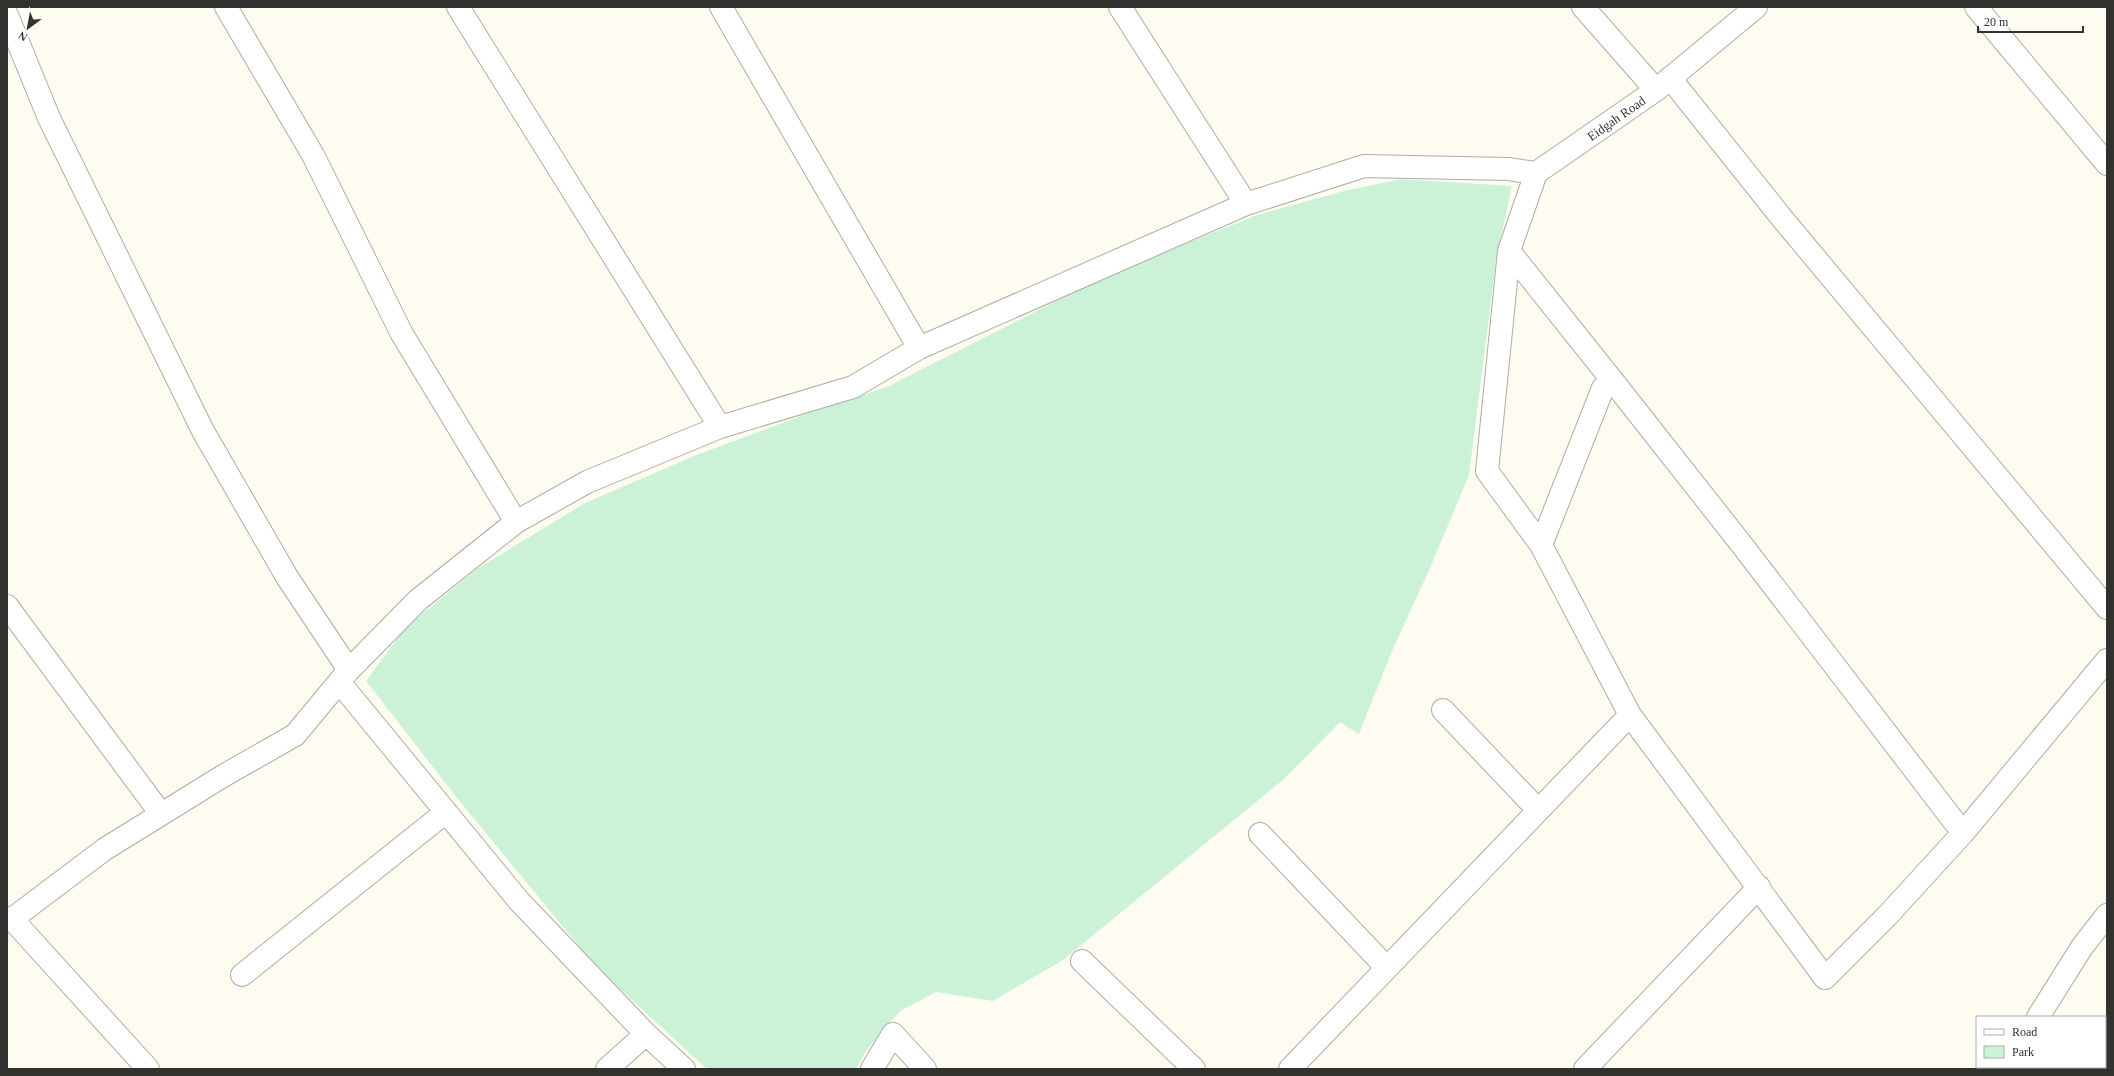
<svg xmlns="http://www.w3.org/2000/svg" width="2114" height="1076" viewBox="0 0 2114 1076" font-family="'Times New Roman',serif">
	<style>
		.green { fill: #cbf2d7 }
		.lines { fill: none; stroke-linecap: round; stroke-linejoin: round }
		.minor-casing { stroke: #aeada2; stroke-width: 24 }
		.minor { stroke: #fff; stroke-width: 22 }
		.labels { text-anchor: middle; stroke-width: 3; stroke-linejoin: round; paint-order: stroke }
		.street-label { font-size: 13px; fill: #31312d; stroke: #fff }
	</style>
	<rect width="100%" height="100%" fill="#fefcf1"/>
	<path class="green" d="M1402,179L1512,186L1496,261L1469,475L1430,568L1392,651L1359,734L1340,722L1284,779L1063,960L993,1001L936,992L900,1011L866,1051L856,1069H707L597,968L457,798L366,681L405,628L477,569L585,503L699,454L812,412L887,387L1070,294L1169,250L1260,214L1344,191Z"/>
	<g class="lines">
		<g class="minor-casing">
			<path id="minor" d="M226,7L313,155L402,334L516,522
				M458,7L720,427
				M721,7L919,348
				M1120,7L1246,204
				M1583,7L1656,90
				M1976,7L2107,164
				M7,15L49,118L203,431L287,577L349,670
				M1670,78L1781,217L2107,608
				M1612,380L1742,545L1963,833
				M1541,545L1487,471L1509,251L1536,173L1656,90L1756,7
				M7,606L161,814
				M340,683L519,901L646,1034L684,1069
				M1443,710L1538,810
				M1630,715L1825,978L1887,916L1963,833L2107,660
				M1260,834L1386,967
				M7,918L12,919L105,849L223,776L295,735L349,670L418,600L516,522L587,482L720,427L853,387L919,348L1246,204L1364,166L1508,169L1536,173
				M12,919L148,1069
				M1082,961L1194,1069
				M242,975L446,812
				M2038,1017L2082,947L2107,915
				M607,1069L646,1034
				M872,1069L893,1034L925,1069
				M1290,1069L1630,715L1541,545L1603,388L1612,380L1509,251
				M1585,1069L1759,887
				M2005,1069L2006,1067"/>
		</g>
		<use href="#minor" class="minor"/>
	</g>
	<g class="labels">
		<g class="street-label">
			<text transform="translate(1616 118) rotate(-35)" y="5">Eidgah Road</text>
		</g>
	</g>
	<rect width="2114" height="1076" fill="none" stroke="#31312d" stroke-width="16"/>
	<rect x="1976" y="1016" width="130" height="52" fill="#ffffff" stroke="#adadab"/>
	<rect x="1984" y="1029" width="20" height="6" fill="#ffffff" stroke="#adadab"/>
	<text x="2012" y="1036" font-size="12" fill="#31312d">Road</text>
	<rect x="1984" y="1046" width="20" height="12" fill="#cbf2d7" stroke="#adadab"/>
	<text x="2012" y="1056" font-size="12" fill="#31312d">Park</text>
	<g transform="translate(28 28) rotate(212)" stroke="#ffffff" stroke-width="3" paint-order="stroke">
	<path d="M0-3L7 15L0 10L-7 15Z" fill="#31312d"/>
	<text y="-6" font-size="11" font-weight="bold" text-anchor="middle" fill="#31312d">N</text>
	</g>
	<path d="M1978 26v6h105v-6" fill="none" stroke="#31312d" stroke-width="2"/>
	<text x="1984" y="26" font-size="12" fill="#31312d" stroke="#ffffff" stroke-width="3" paint-order="stroke">20 m</text>
</svg>
